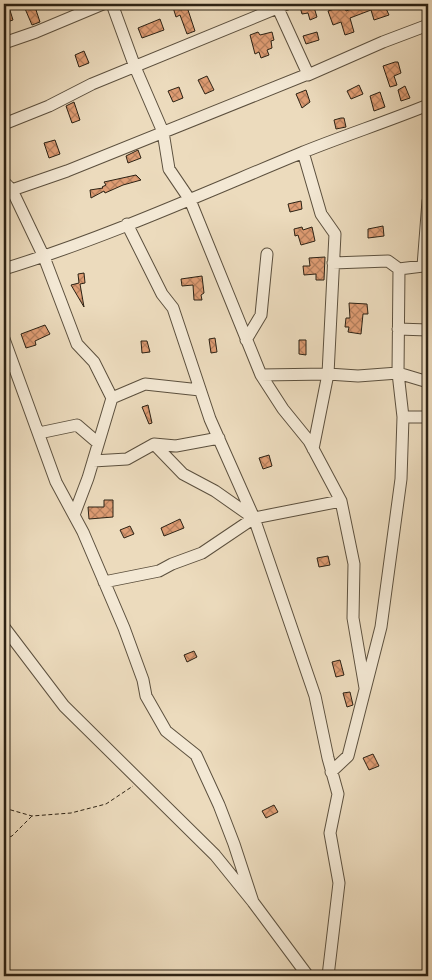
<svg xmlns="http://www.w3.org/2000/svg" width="432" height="980" viewBox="0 0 432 980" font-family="'IM FELL French Canon',serif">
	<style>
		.building { fill: url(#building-cross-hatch); stroke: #2c2214 }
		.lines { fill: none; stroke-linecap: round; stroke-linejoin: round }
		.minor-casing { stroke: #5c503e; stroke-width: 13 }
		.path { stroke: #2c2214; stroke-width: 1; stroke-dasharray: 4 2.5; stroke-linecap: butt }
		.minor { stroke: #f3e8d4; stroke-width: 11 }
	</style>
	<defs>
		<pattern id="building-cross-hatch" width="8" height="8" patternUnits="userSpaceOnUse" patternTransform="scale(1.25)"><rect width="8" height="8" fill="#de9c73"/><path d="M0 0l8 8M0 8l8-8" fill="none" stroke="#b47f5d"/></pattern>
	</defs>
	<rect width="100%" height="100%" fill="#ecdbbd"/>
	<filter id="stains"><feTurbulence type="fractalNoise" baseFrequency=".004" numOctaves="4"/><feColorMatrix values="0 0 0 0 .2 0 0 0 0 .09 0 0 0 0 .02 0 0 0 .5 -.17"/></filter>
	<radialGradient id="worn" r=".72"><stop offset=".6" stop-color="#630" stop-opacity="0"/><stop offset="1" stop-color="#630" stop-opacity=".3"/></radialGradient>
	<path class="building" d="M4,4H8L13,20L4,23Z
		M23,4H52L36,10L40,22L32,25Z
		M172,4H179L181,10L187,7L195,31L187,34L180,15L176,17Z
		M309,4H313L317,17L310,20L308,13L302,14L300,7Z
		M364,4H373L375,8L384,4L389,15L374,20L371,10L350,18L354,32L345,35L341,22L333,25L328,11L344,6L346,11Z
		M160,19L164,30L142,38L138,28Z
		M258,32L260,35L272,32L274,40L271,41L272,48L267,50L269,55L261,58L259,52L255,54L250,35Z
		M317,32L319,40L306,44L303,36Z
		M84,51L89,63L79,67L75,55Z
		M395,62H398L401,73L394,76L397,85L390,87L383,66Z
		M207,76L214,90L205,94L198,80Z
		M359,85L363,94L351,99L347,91Z
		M405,86L410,98L401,101L398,90Z
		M179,87L183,98L173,102L168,91Z
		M306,90L310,102L302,108L296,94Z
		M380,92L385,107L374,111L370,96Z
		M74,102L80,120L72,123L66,106Z
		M341,118H344L346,127L336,129L334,120Z
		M55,140L60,154L49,158L44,143Z
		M138,150L141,158L128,163L126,156Z
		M136,175L141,180L123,185L105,193L104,191L91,198L90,190L103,188L102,187L106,185L104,182Z
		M301,201L302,209L290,212L288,204Z
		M383,226L384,236L368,238V229Z
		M302,227L303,230L312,227L315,241L301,245L298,235L295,236L294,229Z
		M325,257L324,280H316V274L304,275L303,266H310L309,258Z
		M84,273L85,283L80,284L84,307L71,285L79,283L78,274Z
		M202,276L204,293L201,295L202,300H194L193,285L182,286L181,279Z
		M349,303L367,304L368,314H363L361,334L348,332L349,327H345L346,318H350Z
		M45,325L50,334L35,341L36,345L26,348L21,334Z
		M215,338L217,352L211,353L209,339Z
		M299,340H306V355L299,354Z
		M141,341H147L150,352L142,353Z
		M148,405L152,423L149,424L142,407Z
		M269,455L272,466L263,469L259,458Z
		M104,500H113V517L89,519L88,507H104Z
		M180,519L184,528L164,536L161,528Z
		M130,526L134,534L124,538L120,530Z
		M328,556L330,565L319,567L317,558Z
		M194,651L197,657L187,662L184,655Z
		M340,660L344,675L336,677L332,662Z
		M350,692L353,705L347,707L343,693Z
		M373,754L379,766L369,770L363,758Z
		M274,805L278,812L266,818L262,811Z"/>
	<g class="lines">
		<g class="minor-casing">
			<path id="minor" d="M112,4L135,67L163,132L169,169L190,200L261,375L283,409L309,441L341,501L354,564L353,618L365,688
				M276,4L308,74
				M4,43L36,32L103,4
				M4,124L49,106L92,84L287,4
				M303,152L321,214L335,234L328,374L313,449
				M4,182L12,190L44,257L77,344L94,362L112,398L145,384L200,390
				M12,190L67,171L308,74V75L383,42L428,25
				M127,224L162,294L173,308L210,419L254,518L315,696L328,758L338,794L330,833L339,883L328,976
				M333,263L388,261L399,269
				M4,269C105,238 202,194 301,153C343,136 386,122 428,105
				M398,329L428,330
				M4,339L56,482L83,532L124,628L143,680L146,696L166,731L196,755L219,805L234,844L253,902
				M246,340L261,315L267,254
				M261,375L328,374L358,376L398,373L428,382
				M403,417H428
				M39,433L77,425L98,443
				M154,444L183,474L215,491L252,517
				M93,461L127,459L154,444L176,446L219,438
				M74,515L88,478L112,398
				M104,582L159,571L172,564L202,553L254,518L341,501
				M4,627L64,706L215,855L253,902L308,976
				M331,772L348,756L381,627L401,479L403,417L398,373L399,269L423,266L428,201"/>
		</g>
		<path class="path" d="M4,808L32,816L71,813L106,804L133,786
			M4,839L12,836L32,816"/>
		<use href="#minor" class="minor"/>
	</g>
	<rect width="432" height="980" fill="none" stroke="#ecdbbd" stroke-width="20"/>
	<rect x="5" y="5" width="422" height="970" fill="none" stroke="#2c2214" stroke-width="2.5"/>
	<rect x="10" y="10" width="412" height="960" fill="none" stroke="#2c2214"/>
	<rect width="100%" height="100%" filter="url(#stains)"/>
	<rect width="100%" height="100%" fill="url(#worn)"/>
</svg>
